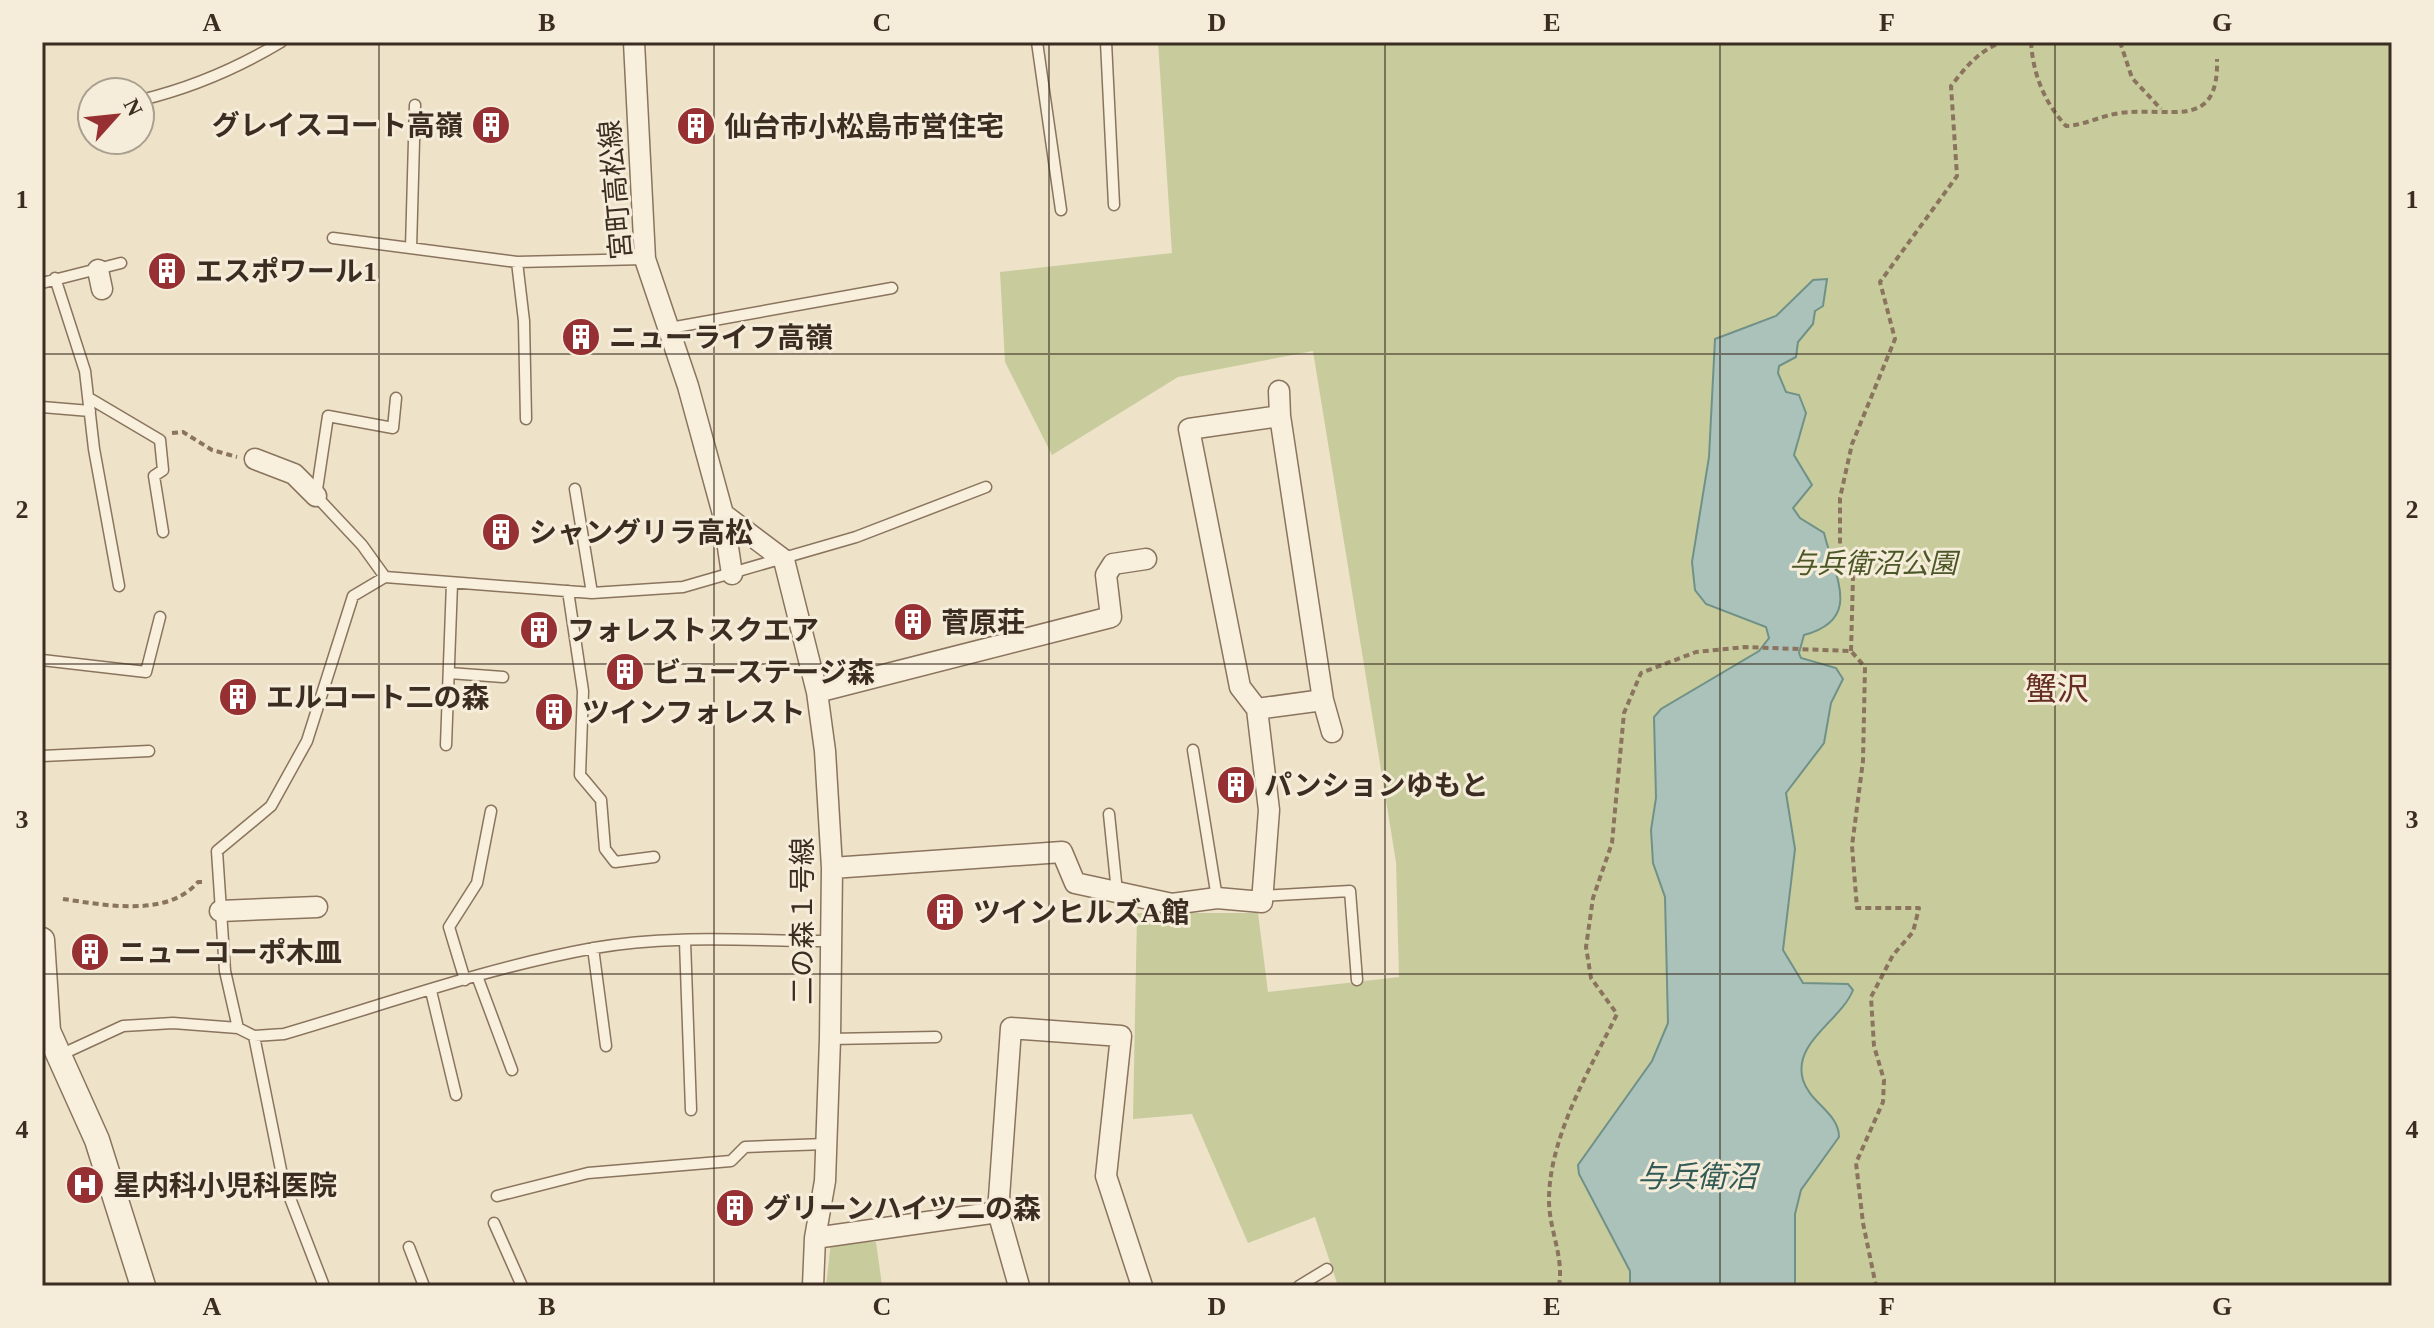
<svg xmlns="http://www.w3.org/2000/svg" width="2434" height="1328" viewBox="0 0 2434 1328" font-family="'Times New Roman','Noto Sans JP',serif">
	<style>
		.green { fill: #c8cc9d }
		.water { fill: #aac2ba; stroke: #709188; stroke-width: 2 }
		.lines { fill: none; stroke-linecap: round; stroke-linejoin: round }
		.service-casing { stroke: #8a745e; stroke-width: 13 }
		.minor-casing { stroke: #8a745e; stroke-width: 23 }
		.tertiary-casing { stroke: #8a745e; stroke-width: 27 }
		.path { stroke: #8a745e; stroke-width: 4; stroke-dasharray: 6 4; stroke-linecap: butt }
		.service { stroke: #f8efdd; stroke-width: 10 }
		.minor { stroke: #f8efdd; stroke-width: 20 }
		.tertiary { stroke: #f8efdd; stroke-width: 24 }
		.grid { fill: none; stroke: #3b2d21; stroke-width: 2; stroke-opacity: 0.55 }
		.labels { text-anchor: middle; stroke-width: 6; stroke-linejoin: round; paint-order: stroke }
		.poi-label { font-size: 28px; font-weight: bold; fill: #3b2d21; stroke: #f5ecd9; text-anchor: start }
		.street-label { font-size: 28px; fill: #3b2d21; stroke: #f5ecd9 }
		.park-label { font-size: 28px; font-style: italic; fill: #4c5728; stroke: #f5ecd9 }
		.water-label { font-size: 30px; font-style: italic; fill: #315a56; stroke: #f5ecd9 }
		.quarter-label { font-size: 32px; fill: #662e22; stroke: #f5ecd9 }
		.neatline { fill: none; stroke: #3b2d21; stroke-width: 3 }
		.grid-label { font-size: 26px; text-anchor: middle; font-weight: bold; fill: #3b2d21 }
	</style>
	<rect width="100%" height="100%" fill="#eee2c9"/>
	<path class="green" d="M1158,42H2392V1286H1338L1315,1217L1248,1243L1192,1114L1133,1119L1137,913H1258L1268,992L1399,977L1396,862L1313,351L1178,377L1052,455L1005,362L1000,272L1172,253Z
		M831,1242H876L882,1285L826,1286Z"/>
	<path class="water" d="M1827,279L1823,306L1815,311L1813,324L1798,342L1796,357L1779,366L1778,373L1786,392L1799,395L1806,413L1794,455L1812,485L1793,508L1800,518L1824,533C1835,578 1863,619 1804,635L1799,653L1801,658L1836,668L1843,679L1831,703L1824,743L1786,793L1795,849L1783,950L1803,983L1848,984L1853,990C1841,1021 1792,1042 1803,1080C1810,1103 1839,1113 1839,1137L1801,1190L1795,1214V1286H1630V1271L1579,1174L1578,1165L1652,1061L1668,1023L1665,897L1653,863L1651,830L1656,798L1654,717L1661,709L1759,651L1769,638L1766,627L1706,604L1695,590L1692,562L1709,457L1715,339L1776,316L1813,280Z"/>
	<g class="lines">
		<g class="service-casing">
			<path id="service" d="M1037,42L1061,210
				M1106,42L1114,205
				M141,100C191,88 236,69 281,42
				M333,238L517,262L645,259
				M411,248L415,105
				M517,262L524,321L526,419
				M55,278L85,371L94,449L119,586
				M42,283L121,263
				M670,328L892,288
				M89,398L160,440L163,470L154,476L163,532
				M42,407L90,411
				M575,489L592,593
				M385,577L362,545L316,496L328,416L393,428L396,398
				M568,591L583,691L580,775L601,800L605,849L615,862L654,857
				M42,660L146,672L160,617
				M449,673L503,677
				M446,745L452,583
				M1193,750L1217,898
				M42,756L149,751
				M1109,814L1117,892
				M1262,896L1350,891L1357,980
				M685,941L691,1110
				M593,948L606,1046
				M477,976L512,1070
				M465,980L449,927L477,883L491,811
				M431,991L456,1095
				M238,1028L225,971L217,851L271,806L307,741L353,596L385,577L592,593L683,587L856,537L986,487
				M254,1036L283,1180L324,1286
				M830,1039L936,1037
				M58,1056L123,1026L173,1023L238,1028L254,1036L284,1034C386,1004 489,967 594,948C671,934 753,941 831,941
				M497,1196L588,1173L731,1161L745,1147L826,1144
				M494,1223L522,1286
				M409,1247L424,1286
				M1299,1286L1327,1269"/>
		</g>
		<g class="minor-casing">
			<path id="minor" d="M634,42L645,259L688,386L723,514L732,574
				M98,270L102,289
				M1279,391L1280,416
				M255,459L294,474L316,496
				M723,514L784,560L817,692L825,751L832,868L830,1039L825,1181L815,1238L813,1286
				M817,692L1111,617L1106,575L1113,564L1146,559
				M1323,700L1332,732
				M832,868L1062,852L1075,883L1172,904L1217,898L1262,902L1269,810L1257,709L1240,687L1189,429L1280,416L1323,700L1257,709
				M220,911L317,907
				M815,1238L998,1212
				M1019,1286L998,1212L1011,1028L1121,1036L1106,1176L1142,1286"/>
		</g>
		<g class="tertiary-casing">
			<path id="tertiary" d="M42,940L48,1031L97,1140L143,1286"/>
		</g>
		<path class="path" d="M2031,42C2033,74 2044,102 2066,126C2085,125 2100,116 2120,113C2171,106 2219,132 2217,59
			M2120,42L2132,78L2161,109
			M172,433L183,432L212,450L237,457
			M1851,651L1853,578L1840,544V498L1852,444L1895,339L1880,282L1957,176L1951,86C1966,67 1979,50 2003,42
			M63,899C105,905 167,918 198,882H204
			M1559,1286C1564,1256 1549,1230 1549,1200C1549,1137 1590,1069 1617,1014L1591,978L1586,947L1593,898L1612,843L1624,713L1641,673L1696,652L1745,647L1851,651L1865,667L1863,761L1852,846L1857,908H1919L1913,932L1893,955L1871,997L1874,1046L1884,1080L1883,1102L1856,1163L1863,1223L1876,1286"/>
		<use href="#service" class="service"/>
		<use href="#minor" class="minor"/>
		<use href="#tertiary" class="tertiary"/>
	</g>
	<path class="grid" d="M379,42V1286M714,42V1286M1049,42V1286M1385,42V1286M1720,42V1286M2055,42V1286M42,354H2392M42,664H2392M42,974H2392"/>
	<defs>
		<g id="building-disc" transform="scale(2)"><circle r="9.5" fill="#973033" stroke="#f5ecd9"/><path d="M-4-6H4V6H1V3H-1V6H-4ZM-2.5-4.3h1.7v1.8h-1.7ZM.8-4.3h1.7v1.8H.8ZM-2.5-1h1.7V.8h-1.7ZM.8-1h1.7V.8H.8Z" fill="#fff"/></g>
		<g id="hospital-disc" transform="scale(2)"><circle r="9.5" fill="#973033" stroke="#f5ecd9"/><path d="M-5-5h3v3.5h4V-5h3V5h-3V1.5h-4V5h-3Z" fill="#fff"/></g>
	</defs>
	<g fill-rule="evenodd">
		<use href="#building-disc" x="491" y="125"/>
		<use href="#building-disc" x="696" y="126"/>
		<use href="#building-disc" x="167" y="271"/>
		<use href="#building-disc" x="581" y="337"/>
		<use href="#building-disc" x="501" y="532"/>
		<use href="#building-disc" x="913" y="622"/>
		<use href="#building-disc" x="539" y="630"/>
		<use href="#building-disc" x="625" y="672"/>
		<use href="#building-disc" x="238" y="697"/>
		<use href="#building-disc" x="554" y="712"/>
		<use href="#building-disc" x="1236" y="785"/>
		<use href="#building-disc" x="945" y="912"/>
		<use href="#building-disc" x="90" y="952"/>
		<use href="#hospital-disc" x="85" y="1185"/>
		<use href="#building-disc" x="735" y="1208"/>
	</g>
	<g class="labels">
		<g class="poi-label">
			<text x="463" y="135" text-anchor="end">グレイスコート高嶺</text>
			<text x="724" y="136">仙台市小松島市営住宅</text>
			<text x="195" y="281">エスポワール1</text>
			<text x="609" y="347">ニューライフ高嶺</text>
			<text x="529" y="542">シャングリラ高松</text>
			<text x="941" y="632">菅原荘</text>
			<text x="567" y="640">フォレストスクエア</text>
			<text x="653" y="682">ビューステージ森</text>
			<text x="266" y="707">エルコート二の森</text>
			<text x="582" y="722">ツインフォレスト</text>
			<text x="1264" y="795">パンションゆもと</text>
			<text x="973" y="922">ツインヒルズA館</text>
			<text x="118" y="962">ニューコーポ木皿</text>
			<text x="113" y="1195">星内科小児科医院</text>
			<text x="763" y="1218">グリーンハイツ二の森</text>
		</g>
		<g class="street-label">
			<text transform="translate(615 190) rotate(-95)" y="10">宮町高松線</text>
			<text transform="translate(802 921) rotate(-90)" y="10">二の森１号線</text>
		</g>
		<g class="park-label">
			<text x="1873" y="573">与兵衛沼公園</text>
		</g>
		<g class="water-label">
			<text x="1697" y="1187">与兵衛沼</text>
		</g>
		<g class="quarter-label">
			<text x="2057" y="700">蟹沢</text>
		</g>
	</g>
	<rect width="2434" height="1328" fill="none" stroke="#f5ecd9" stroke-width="88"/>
	<g transform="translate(116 116) rotate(63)"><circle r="38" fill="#f5ecd9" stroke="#aba08f" stroke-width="2"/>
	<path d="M0-6L14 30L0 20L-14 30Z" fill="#973033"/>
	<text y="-12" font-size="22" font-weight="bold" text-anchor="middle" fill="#3b2d21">N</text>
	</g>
	<rect x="44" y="44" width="2346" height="1240" class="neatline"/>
	<g class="grid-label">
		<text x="212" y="31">A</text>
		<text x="547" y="31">B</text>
		<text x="882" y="31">C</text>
		<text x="1217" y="31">D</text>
		<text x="1552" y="31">E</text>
		<text x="1887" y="31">F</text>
		<text x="2222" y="31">G</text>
		<text x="22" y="208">1</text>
		<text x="2412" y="208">1</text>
		<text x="22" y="518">2</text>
		<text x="2412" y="518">2</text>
		<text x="22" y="828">3</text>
		<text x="2412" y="828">3</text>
		<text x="22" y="1138">4</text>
		<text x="2412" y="1138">4</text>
		<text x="212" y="1315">A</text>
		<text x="547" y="1315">B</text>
		<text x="882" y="1315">C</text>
		<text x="1217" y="1315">D</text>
		<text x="1552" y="1315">E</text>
		<text x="1887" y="1315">F</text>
		<text x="2222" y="1315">G</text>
	</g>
</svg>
